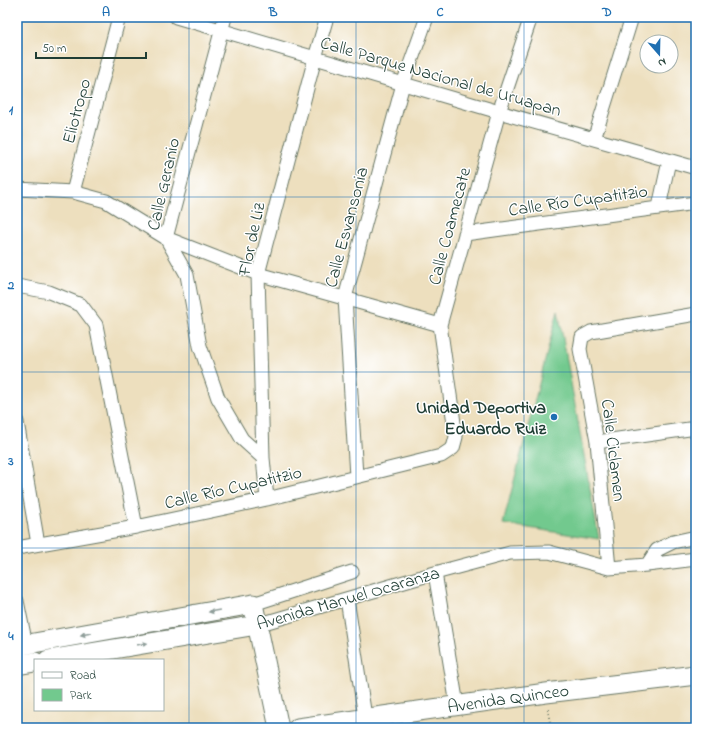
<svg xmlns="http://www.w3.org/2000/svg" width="713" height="745" viewBox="0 0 713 745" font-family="'Indie Flower',sans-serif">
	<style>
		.green { fill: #72c98e; stroke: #488361 }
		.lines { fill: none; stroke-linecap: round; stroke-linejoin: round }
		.street-casing { stroke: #677664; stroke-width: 15 }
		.secondary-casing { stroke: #677664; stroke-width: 21 }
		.path { stroke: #677664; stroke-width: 2.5; stroke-dasharray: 1 3; stroke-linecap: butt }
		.street { stroke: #fff; stroke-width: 13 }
		.secondary { stroke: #fff; stroke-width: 19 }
		.oneway { fill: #8f9e9a }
		.grid { fill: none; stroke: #1f6fb2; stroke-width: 1; stroke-opacity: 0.55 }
		.poi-dot { fill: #1f6fb2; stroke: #fff; stroke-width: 1.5 }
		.labels { text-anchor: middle; stroke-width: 3; stroke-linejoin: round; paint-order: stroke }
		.street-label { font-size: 18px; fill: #1f3d34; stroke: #fff }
		.poi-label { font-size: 18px; font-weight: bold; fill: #1f3d34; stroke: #fff; text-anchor: end }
		.neatline { fill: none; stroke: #1f6fb2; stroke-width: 1.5 }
		.grid-label { font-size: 13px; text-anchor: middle; font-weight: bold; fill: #1f6fb2 }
	</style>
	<rect width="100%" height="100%" fill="#fff"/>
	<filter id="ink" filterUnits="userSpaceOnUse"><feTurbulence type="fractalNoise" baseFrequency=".025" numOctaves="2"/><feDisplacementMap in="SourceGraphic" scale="8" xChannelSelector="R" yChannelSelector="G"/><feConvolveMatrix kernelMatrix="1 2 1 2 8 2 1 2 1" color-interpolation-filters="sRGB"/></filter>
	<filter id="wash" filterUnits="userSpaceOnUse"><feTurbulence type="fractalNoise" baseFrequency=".012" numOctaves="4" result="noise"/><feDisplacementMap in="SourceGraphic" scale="16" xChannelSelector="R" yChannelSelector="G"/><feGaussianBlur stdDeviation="0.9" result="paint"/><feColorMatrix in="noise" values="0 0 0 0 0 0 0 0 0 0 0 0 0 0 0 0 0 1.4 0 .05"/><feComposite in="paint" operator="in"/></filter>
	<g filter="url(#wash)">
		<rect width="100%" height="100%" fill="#eddfbe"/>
		<path class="green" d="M558,310L599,539L503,524Z"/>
	</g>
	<g filter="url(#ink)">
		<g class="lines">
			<g class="street-casing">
				<path id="street" d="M176,17L499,112L696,168
					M225,17L166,238L187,275L200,346L218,398L242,439L263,458
					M594,139L632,17
					M17,189L73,192L106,201L166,238L258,274L440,325
					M73,192L119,17
					M659,207L669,161
					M465,234L696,203
					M17,286L49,292L81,305L96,325L136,527
					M17,422L38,544
					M597,442L696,428
					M356,476L345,298L403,84L427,17
					M267,499L263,458L258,274L315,58L327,17
					M17,548L136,527L267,499L441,456L453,448L456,437L440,325L499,112L531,17
					M647,565L657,550L673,542L696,537
					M609,568L597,442L580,349L582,337L591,332L696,314
					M435,573L457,705
					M347,599L365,717
					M17,601L26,645
					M253,604L352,572
					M257,625L435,573L510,553L549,552L609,568L647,565L696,559"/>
			</g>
			<g class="secondary-casing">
				<path id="secondary" d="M17,646L253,604L279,728
					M48,660L257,625
					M17,665L35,662
					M298,728L546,693L696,675"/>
			</g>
			<path class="path" d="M548,709L551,728"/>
			<use href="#street" class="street"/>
			<use href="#secondary" class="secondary"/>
		</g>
		<defs><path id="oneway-solid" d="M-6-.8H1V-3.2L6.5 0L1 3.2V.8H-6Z"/></defs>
		<g class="oneway">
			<use href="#oneway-solid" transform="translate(214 611) rotate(170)"/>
			<use href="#oneway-solid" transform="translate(86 634) rotate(170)"/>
			<use href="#oneway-solid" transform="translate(142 644) rotate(-9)"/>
		</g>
	</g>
	<path class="grid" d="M189,17V728M356,17V728M524,17V728M17,197H696M17,372H696M17,548H696"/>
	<circle class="poi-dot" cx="554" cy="417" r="4"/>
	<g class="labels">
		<g class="street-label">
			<text transform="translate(441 76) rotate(16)" y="6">Calle Parque Nacional de Uruapan</text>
			<text transform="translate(76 111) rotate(-75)" y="6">Eliotropo</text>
			<text transform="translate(163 184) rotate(-77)" y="6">Calle Geranio</text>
			<text transform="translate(578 200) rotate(-8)" y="6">Calle Río Cupatitzio</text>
			<text transform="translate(449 226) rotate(-75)" y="6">Calle Coamecate</text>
			<text transform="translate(346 227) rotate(-75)" y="6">Calle Esvansonia</text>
			<text transform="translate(251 239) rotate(-78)" y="6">Flor de Liz</text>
			<text transform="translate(614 450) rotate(83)" y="6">Calle Ciclamen</text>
			<text transform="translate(233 487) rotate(-13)" y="6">Calle Río Cupatitzio</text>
			<text transform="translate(348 598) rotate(-16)" y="6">Avenida Manuel Ocaranza</text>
			<text transform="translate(508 698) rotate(-8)" y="6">Avenida Quinceo</text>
		</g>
		<g class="poi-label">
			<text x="546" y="413">Unidad Deportiva<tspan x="546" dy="21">Eduardo Ruiz</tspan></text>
		</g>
	</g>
	<rect width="713" height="745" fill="none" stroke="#fff" stroke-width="44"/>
	<rect x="34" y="659" width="130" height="52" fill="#ffffff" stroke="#a5b1ae"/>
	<rect x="42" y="672" width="20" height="6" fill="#ffffff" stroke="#a5b1ae"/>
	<text x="70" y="679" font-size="12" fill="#1f3d34">Road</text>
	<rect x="42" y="689" width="20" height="12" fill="#72c98e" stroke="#a5b1ae"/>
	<text x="70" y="699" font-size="12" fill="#1f3d34">Park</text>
	<g transform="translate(659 54) rotate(160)"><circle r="19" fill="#ffffff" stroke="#a5b1ae"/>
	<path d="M0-3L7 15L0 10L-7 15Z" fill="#1f6fb2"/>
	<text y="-6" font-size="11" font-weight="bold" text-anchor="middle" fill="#1f3d34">N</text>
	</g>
	<path d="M36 52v6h110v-6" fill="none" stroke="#1f3d34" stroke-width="2"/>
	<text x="42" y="52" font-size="12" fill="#1f3d34" stroke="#ffffff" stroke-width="3" paint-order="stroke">50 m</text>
	<rect x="22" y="22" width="669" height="701" class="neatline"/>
	<g class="grid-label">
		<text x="106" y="16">A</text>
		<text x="273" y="16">B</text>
		<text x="440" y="16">C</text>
		<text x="607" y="16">D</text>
		<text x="11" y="114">1</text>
		<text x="11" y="289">2</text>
		<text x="11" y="465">3</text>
		<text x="11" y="640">4</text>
	</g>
</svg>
